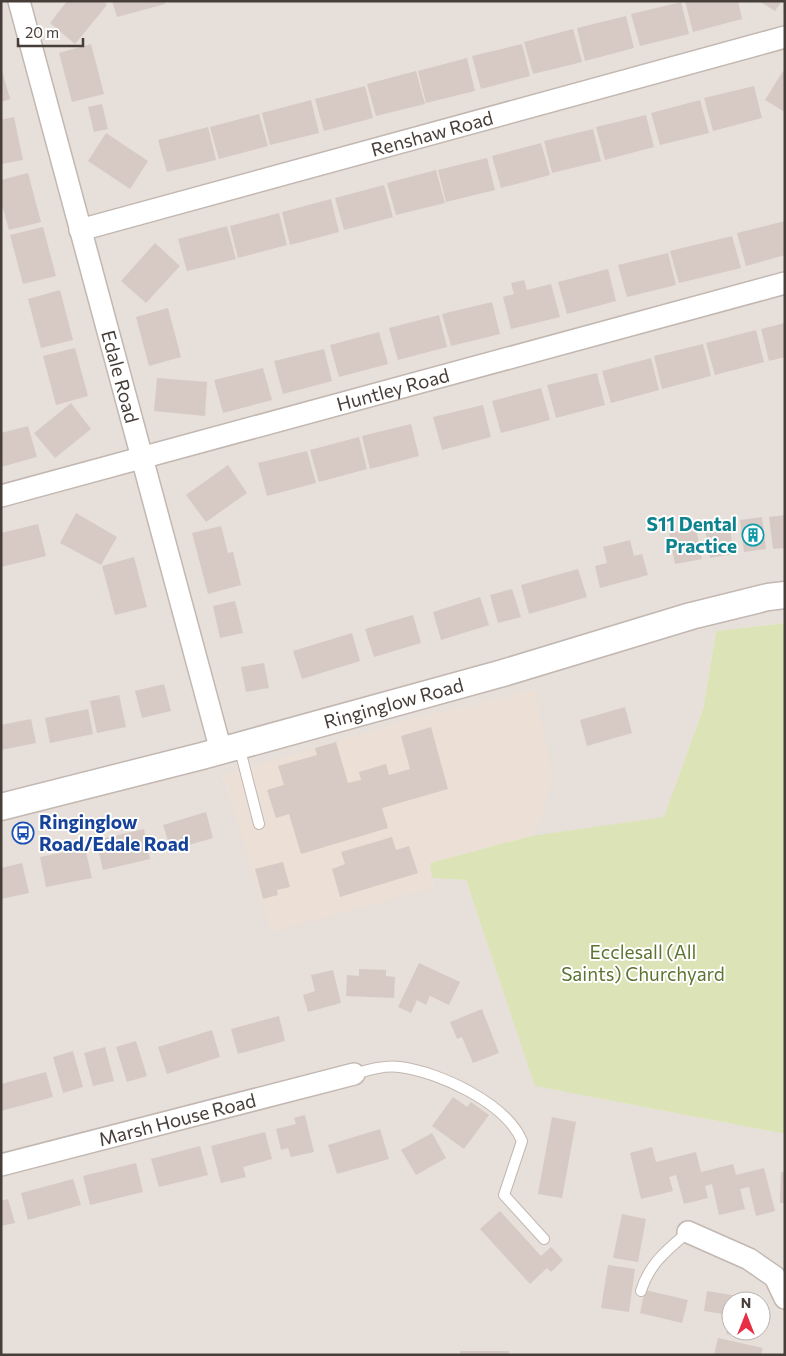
<svg xmlns="http://www.w3.org/2000/svg" width="786" height="1356" viewBox="0 0 786 1356" font-family="Commissioner,sans-serif">
	<style>
		.residential { fill: #e7dfd9; fill-rule: evenodd }
		.education { fill: #ebdfd6 }
		.green { fill: #dce4b7 }
		.building { fill: #d7cac4 }
		.lines { fill: none; stroke-linecap: round; stroke-linejoin: round }
		.service-casing { stroke: #c2b7b1; stroke-width: 12 }
		.minor-casing { stroke: #c2b7b1; stroke-width: 24 }
		.tertiary-casing { stroke: #c2b7b1; stroke-width: 29 }
		.service { stroke: #fff; stroke-width: 10 }
		.minor { stroke: #fff; stroke-width: 21 }
		.tertiary { stroke: #fff; stroke-width: 26 }
		.labels { text-anchor: middle; stroke-width: 4; stroke-linejoin: round; paint-order: stroke }
		.street-label { font-size: 19px; fill: #473e39; stroke: #fff }
		.culture-label { font-size: 19px; font-weight: bold; fill: #0d838f; stroke: #fff; text-anchor: end }
		.transit-label { font-size: 19px; font-weight: bold; fill: #164399; stroke: #fff; text-anchor: start }
		.park-label { font-size: 19px; fill: #5d7431; stroke: #fff }
	</style>
	<rect width="100%" height="100%" fill="#f4eeea"/>
	<path class="residential" d="M1,1H785V623L716,631L703,709L664,818L531,836L545,807L535,690L406,721L223,776L245,842L433,888L432,878L466,880L536,1086L785,1134V1355H1ZM731,1301H761V1331H731Z"/>
	<path class="education" d="M535,690L553,777L545,807L531,836L431,863L433,888L271,932L223,775L406,721Z"/>
	<path class="green" d="M785,623V1134L535,1086L466,880L432,878L430,863L531,836L664,817L703,709L716,631Z"/>
	<path class="building" d="M67,1H103L107,5L75,44L50,23Z
		M112,1H165V4L117,17Z
		M685,1H738L742,19L693,32Z
		M759,1H782L775,11Z
		M681,2L689,34L640,46L631,14Z
		M626,16L634,48L585,61L577,28Z
		M573,29L582,62L533,74L524,42Z
		M91,44L104,94L72,102L59,53Z
		M522,44L530,76L481,89L472,56Z
		M467,58L475,91L426,103L418,71Z
		M1,67L10,99L1,102Z
		M416,71L425,104L376,116L367,84Z
		M783,71L785,73V112L765,100Z
		M365,86L373,118L324,131L315,99Z
		M754,86L762,118L713,131L704,98Z
		M311,100L319,133L270,145L262,113Z
		M700,100L709,133L660,145L651,113Z
		M102,104L108,129L94,132L88,107Z
		M259,114L268,146L219,159L210,127Z
		M646,115L654,147L605,160L596,127Z
		M14,117L23,160L1,164V120Z
		M208,127L216,160L167,172L158,140Z
		M593,129L601,161L552,173L544,141Z
		M106,133L148,161L130,189L88,161Z
		M541,143L550,175L501,188L492,156Z
		M487,158L495,190L446,202L438,170Z
		M436,170L445,203L396,215L387,183Z
		M28,173L41,222L9,230L1,201V180Z
		M384,185L393,217L344,230L335,198Z
		M331,199L339,232L290,245L282,212Z
		M279,213L287,245L238,258L230,226Z
		M785,221V255L746,266L737,233Z
		M227,226L236,259L187,271L178,239Z
		M43,227L56,276L23,284L10,235Z
		M732,236L741,268L679,283L670,251Z
		M155,243L180,266L146,303L121,281Z
		M668,253L676,285L627,297L618,265Z
		M608,269L616,301L567,314L558,282Z
		M524,280L527,290L551,284L560,317L511,329L503,297L514,294L511,283Z
		M60,290L73,340L41,348L28,299Z
		M492,302L500,334L451,346L442,314Z
		M168,308L181,357L149,366L136,317Z
		M439,315L447,347L398,360L389,328Z
		M785,323V357L769,361L761,329Z
		M756,330L764,362L715,375L706,343Z
		M379,332L388,364L339,377L330,345Z
		M703,344L711,376L662,389L654,356Z
		M75,348L88,396L56,405L43,356Z
		M324,349L332,381L283,394L274,361Z
		M651,358L659,390L611,403L602,371Z
		M263,368L272,400L223,413L214,380Z
		M597,373L605,405L556,418L547,385Z
		M157,378L207,382L205,416L154,411Z
		M541,388L550,420L501,433L492,401Z
		M71,403L91,429L55,458L34,433Z
		M483,405L491,437L442,450L433,417Z
		M411,424L419,456L370,469L362,436Z
		M28,426L37,457L1,467V433Z
		M359,437L367,469L319,482L310,450Z
		M307,451L316,483L267,496L258,463Z
		M228,465L247,493L206,522L186,495Z
		M76,513L117,537L101,565L60,543Z
		M785,515V548L773,549L769,517Z
		M762,517L766,549L744,552L740,520Z
		M38,524L46,556L1,567V533Z
		M729,524L734,554L710,558L705,528Z
		M221,526L228,553L233,552L241,585L208,594L192,533Z
		M696,528L702,559L675,564L669,533Z
		M630,540L634,556L642,554L648,575L600,588L595,566L607,563L603,547Z
		M134,557L147,607L115,615L102,566Z
		M578,569L587,597L529,614L521,585Z
		M512,589L521,617L498,623L490,595Z
		M480,597L489,625L441,640L433,612Z
		M235,601L243,633L220,638L213,606Z
		M413,615L421,643L374,657L365,629Z
		M352,633L360,661L302,679L293,651Z
		M264,663L269,688L246,692L241,667Z
		M164,684L171,711L142,718L135,691Z
		M119,695L126,727L97,733L90,701Z
		M625,707L632,733L587,746L580,720Z
		M88,709L93,734L50,743L45,718Z
		M31,719L36,743L1,750V725Z
		M431,727L448,789L382,808L388,828L301,854L289,814L276,818L267,790L284,785L278,766L317,755L315,748L336,742L348,783L361,780L359,772L386,764L389,775L410,769L401,736Z
		M206,812L213,838L171,850L163,825Z
		M144,829L150,859L103,870L96,840Z
		M392,837L396,850L409,846L418,873L340,897L332,869L345,864L341,852Z
		M85,848L92,878L46,887L40,857Z
		M283,862L290,887L277,890L278,895L263,899L255,869Z
		M22,863L29,893L1,899V868Z
		M419,963L460,982L449,1005L430,996L426,1005L417,1000L411,1013L398,1007Z
		M359,969L386,970V976L395,977L394,998L346,996L347,975L359,976Z
		M333,970L341,1003L308,1012L303,995L315,991L311,975Z
		M482,1009L499,1053L473,1063L462,1037L457,1039L450,1022Z
		M279,1016L285,1041L238,1054L231,1029Z
		M212,1030L220,1057L167,1074L158,1047Z
		M136,1041L147,1076L127,1082L116,1047Z
		M105,1047L114,1081L93,1086L84,1053Z
		M73,1051L83,1087L63,1093L53,1057Z
		M46,1072L53,1097L1,1111V1084Z
		M453,1097L467,1107L471,1102L489,1115L464,1149L432,1126Z
		M305,1115L314,1152L291,1157L288,1148L281,1150L276,1129L296,1124L294,1118Z
		M552,1117L576,1122L562,1198L538,1194Z
		M380,1129L389,1159L337,1174L328,1145Z
		M265,1132L272,1159L243,1167L246,1177L221,1183L211,1146Z
		M432,1133L446,1158L416,1175L401,1150Z
		M200,1146L208,1175L159,1187L151,1159Z
		M652,1147L656,1162L696,1152L701,1172L733,1164L736,1175L764,1168L775,1211L756,1216L749,1187L740,1189L745,1209L719,1215L712,1184L705,1186L708,1198L684,1204L676,1175L669,1177L673,1191L641,1199L630,1153Z
		M136,1163L143,1192L90,1205L83,1176Z
		M781,1172H785V1203H780Z
		M73,1179L81,1205L28,1220L21,1193Z
		M8,1199L15,1223L1,1226V1201Z
		M500,1211L541,1256L551,1247L563,1260L551,1272L547,1268L530,1284L480,1229Z
		M622,1214L646,1219L638,1262L613,1258Z
		M608,1265L635,1269L629,1312L601,1308Z
		M645,1290L688,1300L682,1323L640,1313Z
		M707,1291L750,1298L749,1301H731V1331H745L744,1337L726,1334L729,1315L704,1311Z
		M718,1338L763,1348L761,1355H714Z
		M460,1351H509V1355H460Z"/>
	<g class="lines">
		<g class="service-casing">
			<path id="service" d="M239,746L259,824
				M354,1074C368,1070 384,1065 400,1067C439,1072 506,1103 522,1141L504,1195L544,1239
				M641,1291C649,1264 667,1250 688,1232"/>
		</g>
		<g class="minor-casing">
			<g id="minor">
				<path id="s1" d="M19,1L221,751"/>
				<path id="s2" d="M80,230L785,37"/>
				<path id="s3" d="M1,496L785,283"/>
				<path id="s4" d="M1,1165L354,1074"/>
				<path d="M688,1232L749,1259L775,1277L785,1298"/>
			</g>
		</g>
		<g class="tertiary-casing">
			<g id="tertiary">
				<path id="s5" d="M1,807L202,756L503,673L691,616L768,597L785,595"/>
			</g>
		</g>
		<use href="#service" class="service"/>
		<use href="#minor" class="minor"/>
		<use href="#tertiary" class="tertiary"/>
	</g>
	<defs>
		<g id="building-ring" transform="scale(1.125)"><circle r="9.5" fill="#fff" stroke="#0f9aa8" stroke-width="1.5"/><path d="M-4-6H4V6H1V3H-1V6H-4ZM-2.5-4.3h1.7v1.8h-1.7ZM.8-4.3h1.7v1.8H.8ZM-2.5-1h1.7V.8h-1.7ZM.8-1h1.7V.8H.8Z" fill="#0f9aa8"/></g>
		<g id="bus-ring" transform="scale(1.125)"><circle r="9.5" fill="#fff" stroke="#1a4fb4" stroke-width="1.5"/><path d="M-5-6H5V4H4V6H2V4H-2V6H-4V4H-5ZM-3.5-4V0h7V-4ZM-3.5 1.2v1.5H-2V1.2ZM2 1.2v1.5H3.5V1.2Z" fill="#1a4fb4"/></g>
	</defs>
	<g fill-rule="evenodd">
		<use href="#building-ring" x="753" y="535"/>
		<use href="#bus-ring" x="23" y="833"/>
	</g>
	<g class="labels">
		<g class="street-label">
			<text dy="7" stroke="none"><textPath href="#s2" startOffset="365">Renshaw Road</textPath></text>
			<text dy="7" stroke="none"><textPath href="#s1" startOffset="389">Edale Road</textPath></text>
			<text dy="7" stroke="none"><textPath href="#s3" startOffset="406">Huntley Road</textPath></text>
			<text dy="7" stroke="none"><textPath href="#s5" startOffset="406">Ringinglow Road</textPath></text>
			<text dy="7" stroke="none"><textPath href="#s4" startOffset="182">Marsh House Road</textPath></text>
		</g>
		<g class="culture-label">
			<text x="737" y="531">S11 Dental<tspan x="737" dy="22">Practice</tspan></text>
		</g>
		<g class="transit-label">
			<text x="39" y="829">Ringinglow<tspan x="39" dy="22">Road/Edale Road</tspan></text>
		</g>
		<g class="park-label">
			<text x="643" y="959">Ecclesall (All<tspan x="643" dy="22">Saints) Churchyard</tspan></text>
		</g>
	</g>
	<rect width="786" height="1356" fill="none" stroke="#473e39" stroke-width="5"/>
	<g transform="translate(746 1316)"><circle r="24" fill="#ffffff" stroke="#b5b2b0"/>
	<path d="M0-4L9 19L0 12L-9 19Z" fill="#e72e44"/>
	<text y="-8" font-size="14" font-weight="bold" text-anchor="middle" fill="#473e39">N</text>
	</g>
	<path d="M18 38v8h65v-8" fill="none" stroke="#473e39" stroke-width="2.5"/>
	<text x="25" y="38" font-size="15" fill="#473e39" stroke="#ffffff" stroke-width="4" paint-order="stroke">20 m</text>
</svg>
